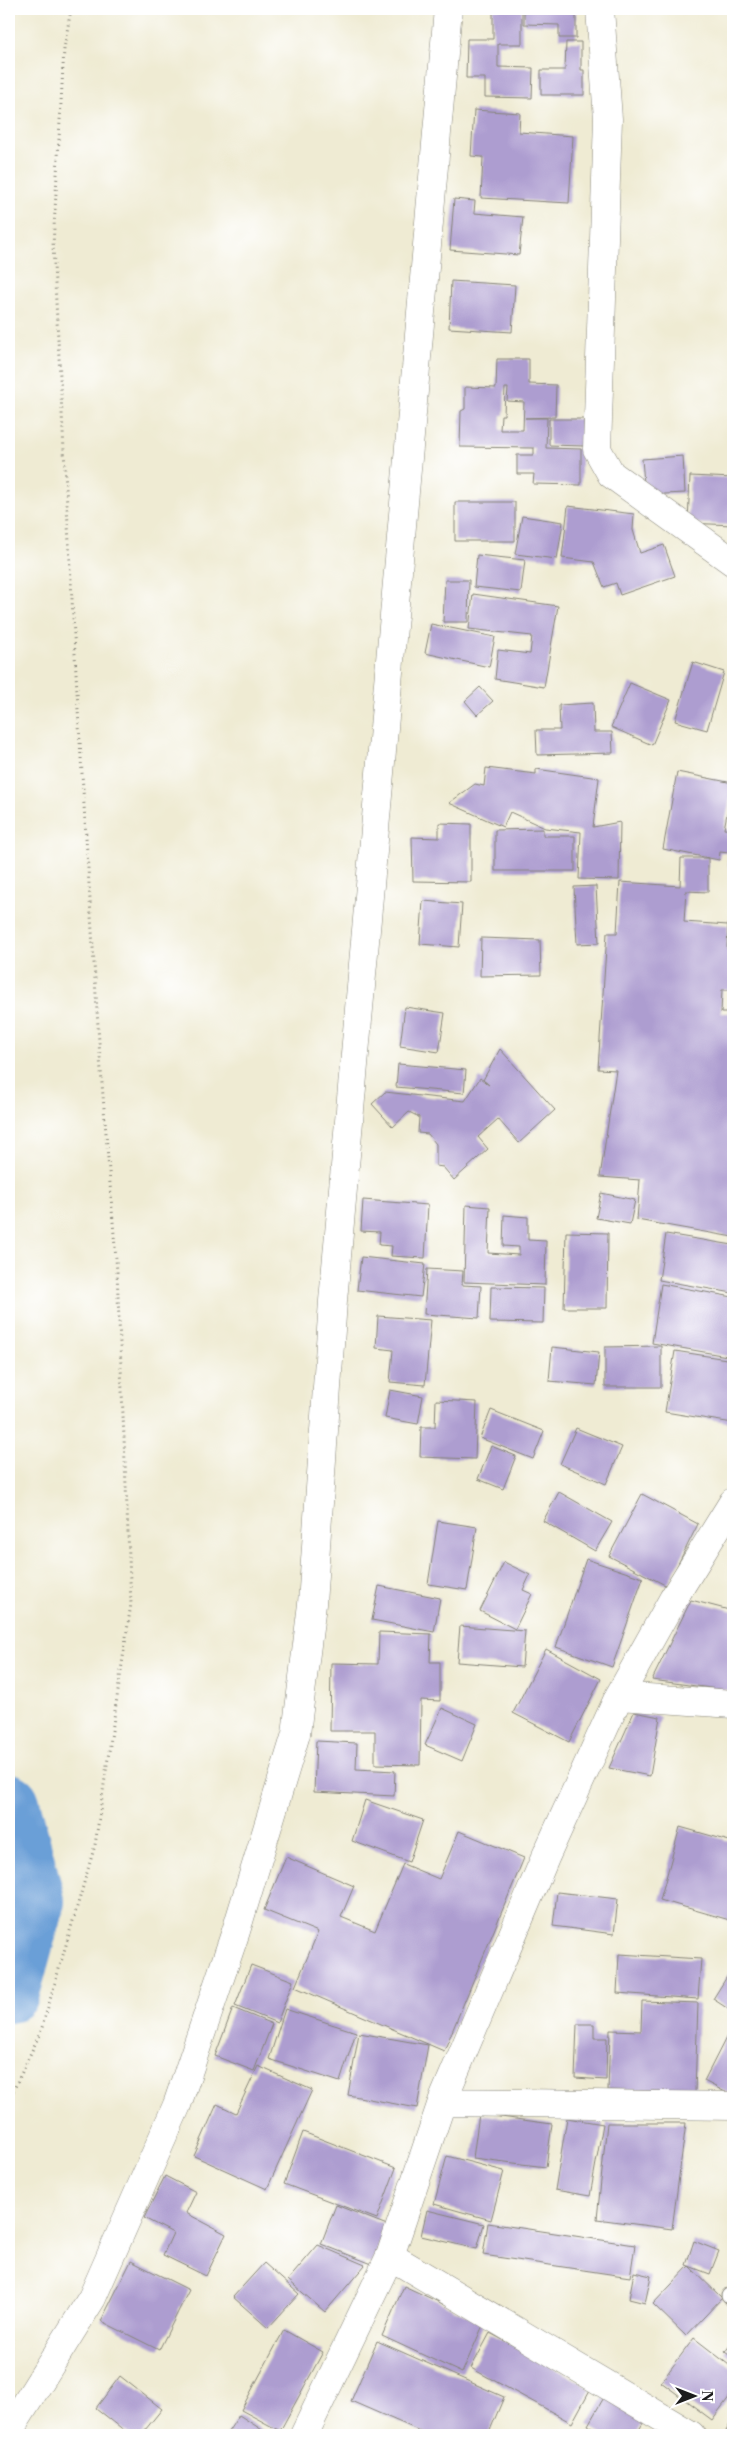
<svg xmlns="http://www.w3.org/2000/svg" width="742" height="2444" viewBox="0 0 742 2444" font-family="'Libre Bodoni',serif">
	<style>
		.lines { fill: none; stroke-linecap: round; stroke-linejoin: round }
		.river { stroke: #6a9fd7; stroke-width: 62 }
		.building { fill: #ad9dd0; fill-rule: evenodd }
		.service-casing { stroke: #868478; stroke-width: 17 }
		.minor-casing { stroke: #868478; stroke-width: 29 }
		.path { stroke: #868478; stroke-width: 3; stroke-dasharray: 1 4; stroke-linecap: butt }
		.service { stroke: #fff; stroke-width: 15 }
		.minor { stroke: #fff; stroke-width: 28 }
	</style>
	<rect width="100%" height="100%" fill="#fff"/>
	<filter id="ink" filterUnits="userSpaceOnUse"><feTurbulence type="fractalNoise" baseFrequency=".02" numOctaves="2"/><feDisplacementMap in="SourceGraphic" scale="10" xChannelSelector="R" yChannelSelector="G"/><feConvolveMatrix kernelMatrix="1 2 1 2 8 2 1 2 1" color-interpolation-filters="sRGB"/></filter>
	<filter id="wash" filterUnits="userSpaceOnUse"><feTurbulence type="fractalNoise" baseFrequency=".0096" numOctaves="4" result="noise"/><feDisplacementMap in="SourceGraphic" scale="20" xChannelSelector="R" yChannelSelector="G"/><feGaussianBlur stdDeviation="1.12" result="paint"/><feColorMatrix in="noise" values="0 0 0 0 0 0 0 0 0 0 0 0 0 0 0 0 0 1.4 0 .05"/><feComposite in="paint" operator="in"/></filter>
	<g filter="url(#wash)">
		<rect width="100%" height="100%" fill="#efebd3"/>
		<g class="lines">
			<path class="river" d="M9,1804L34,1901L9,1992"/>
		</g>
		<g id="blocks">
			<path class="building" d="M493,9H522V44H498V67L533,68L532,98L485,97V78H466L467,39H493Z
				M524,9H576V38H559V25L524,24Z
				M566,42H581V70H584V95H541V70H565Z
				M474,110L520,113L519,132L573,136L569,203L481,198L483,157L471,156Z
				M454,199L475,201L474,213L523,217L519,255L450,250Z
				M451,281L515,285L512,332L449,328Z
				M497,359H529V384L556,385L555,417L525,418H547L546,448L581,449V485L533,484L534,474H517V455H534V448L460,447L461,411L465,409V387L496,388ZM505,388H508L507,401L524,402L523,430H500L501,415H504Z
				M549,419H584V446L549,445Z
				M683,456L685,493L645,495L642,459Z
				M690,476L733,478V525L688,523Z
				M455,502H515V541H455Z
				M568,506L634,514L633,530L640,553L664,545L675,576L620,595L616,583L604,587L594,562L562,558Z
				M522,516L563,522L557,559L515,554Z
				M477,555L525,560L521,592L474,587Z
				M445,580H469L468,622H443Z
				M473,594L558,606L544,687L495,679L498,650L530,654L532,636L469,629Z
				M431,624L495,637L489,667L425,653Z
				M693,662L724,672L707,730L675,721Z
				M630,683L671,700L652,745L611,727Z
				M480,687L493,701L477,715L465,701Z
				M593,703L594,732H612L613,753L537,755L536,730H560L559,705Z
				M486,768L536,774V769L599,778L593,827L620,822L619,880L579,879L581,832L545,828L510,812L503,827L449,803L475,784L484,786Z
				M677,772L733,783L724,829L733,830V867H728L729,853L720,852L719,860L663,849Z
				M439,823L471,824V882L413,881L412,837L439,838Z
				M543,829V836H575V871H495V830Z
				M681,858H708V892L686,891L684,922L728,925L727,949L733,950V990H722L721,1013H733V1237L637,1220L640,1180L600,1177L616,1070L598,1069L607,933H617L620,882L680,886Z
				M596,886L599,943L577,944L574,887Z
				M423,901L462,904L459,947L420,944Z
				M481,938L540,940L541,975L480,976Z
				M405,1007L445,1013L439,1052L400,1046Z
				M500,1049L555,1110L519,1143L498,1119L478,1137L488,1149L454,1180L443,1167L436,1166V1144L428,1134L418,1133L419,1117L409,1112L393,1127L372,1104L385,1092L465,1101L480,1078L489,1085L483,1080Z
				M398,1064L466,1070L464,1093L396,1087Z
				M601,1193L635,1200L630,1224L596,1218Z
				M363,1200L428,1205L425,1258L391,1256L392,1246L379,1245L380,1232L361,1231Z
				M466,1205L490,1207L488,1253L519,1255V1247L503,1246L504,1215L528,1217V1240L546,1241L545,1285L464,1282Z
				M566,1232L608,1233L607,1308H564Z
				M666,1234L733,1245V1293L659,1280Z
				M361,1257L425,1264L421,1297L357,1290Z
				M427,1269L463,1271L462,1285L481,1286L479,1318L424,1314Z
				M661,1284L733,1297V1357L652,1343Z
				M491,1287L544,1288L543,1323L490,1322Z
				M378,1316L431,1320L425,1385L390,1382L393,1350L376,1348Z
				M661,1346V1387H605V1347Z
				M552,1347L599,1352L596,1385L549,1381Z
				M675,1351L733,1360V1423L665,1412Z
				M390,1390L423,1396L418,1424L385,1418Z
				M436,1400L477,1402L475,1459L420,1457L421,1427H435Z
				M491,1410L544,1431L533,1459L480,1438Z
				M576,1428L622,1447L606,1484L560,1464Z
				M491,1446L516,1456L503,1489L478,1479Z
				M559,1492L612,1522L595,1551L543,1521Z
				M642,1494L698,1524L667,1586L609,1556Z
				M438,1521L477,1527L467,1590L428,1584Z
				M586,1559L643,1578L612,1667L556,1647Z
				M504,1562L530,1575L523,1590L532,1594L515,1629L480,1611Z
				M379,1586L440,1598L434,1632L372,1620Z
				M691,1600L733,1611V1691L652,1680Z
				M460,1626L525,1631L522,1667L457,1662Z
				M379,1632L431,1634L430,1662H440V1701L421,1700L420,1765L375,1764V1731H330L331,1663L378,1664Z
				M546,1649L601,1679L569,1742L513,1713Z
				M442,1708L477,1724L462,1761L425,1745Z
				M634,1712L660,1717L650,1776L609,1768Z
				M316,1741L357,1743L356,1769L395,1771L394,1796L314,1792Z
				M365,1800L423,1820L409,1862L352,1841Z
				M680,1827L733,1842V1921L660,1900Z
				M459,1831L524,1858L444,2051L295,1987L318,1932L264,1910L286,1857L354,1886L341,1917L375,1931L403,1864L439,1879Z
				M557,1892L618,1899L614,1934L553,1926Z
				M619,1954L701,1959L698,1999L617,1993Z
				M251,1965L293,1981L277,2023L235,2006Z
				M733,1967V2012L713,1999Z
				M642,2001L698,2003L695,2092L608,2090L610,2030L641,2031Z
				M233,2008L272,2024L254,2071L215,2056Z
				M285,2009L356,2032L340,2082L269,2059Z
				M577,2024H594V2038H607L606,2080L575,2078Z
				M733,2024V2096L704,2081Z
				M359,2033L428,2045L417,2108L348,2095Z
				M258,2066L312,2090L267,2189L194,2156L217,2104L236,2113Z
				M479,2114L552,2124L546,2167L473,2158Z
				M567,2118L603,2124L590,2196L555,2190Z
				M607,2123H686L672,2229L597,2219Z
				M303,2132L396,2168L377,2219L284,2184Z
				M447,2156L504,2171L491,2220L434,2204Z
				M165,2176L196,2192L186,2213L226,2234L206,2276L163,2255L173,2233L144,2218Z
				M336,2205L387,2225L372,2264L321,2244Z
				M427,2210L484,2224L477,2249L421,2236Z
				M488,2223L635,2245L630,2277L483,2255Z
				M694,2241L719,2251L710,2274L686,2265Z
				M318,2245L365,2265L325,2312L288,2280Z
				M131,2261L189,2290L159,2350L101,2321Z
				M264,2263L299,2294L268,2328L233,2297Z
				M689,2266L722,2298L686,2336L653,2304Z
				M634,2272L651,2276L645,2303L629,2299Z
				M404,2286L484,2323L462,2373L382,2336Z
				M284,2330L323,2352L280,2431L241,2410Z
				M490,2333L591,2388L572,2423L471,2368Z
				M694,2338L733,2368V2392L712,2420L661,2382Z
				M377,2341L504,2397L488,2435H429L351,2401Z
				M733,2341V2358L725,2352Z
				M120,2376L162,2409L141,2435H130L96,2408Z
				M606,2394L646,2418L636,2435H605L588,2425Z
				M239,2415L270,2435H226Z
				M733,2419V2435L726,2431Z"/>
		</g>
	</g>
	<g filter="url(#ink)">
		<use href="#blocks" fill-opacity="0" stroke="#868478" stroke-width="1"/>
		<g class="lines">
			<g class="service-casing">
				<path id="service" d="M729,2296L733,2299"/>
			</g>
			<g class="minor-casing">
				<path id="minor" d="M600,9L608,119L597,449L611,474L733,562
					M619,1696L733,1704
					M442,2102L733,2106
					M390,2256L691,2435
					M9,2431L92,2298L177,2105L236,1931L296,1734L312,1604L333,1301L448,9
					M304,2435L390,2256L442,2102L545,1858L619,1696L673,1599L733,1502"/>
			</g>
			<path class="path" d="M9,2100L41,2031L95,1845L131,1604L117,1272L100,1058L78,710L53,246L64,49L71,9"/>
			<use href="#service" class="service"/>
			<use href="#minor" class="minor"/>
		</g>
	</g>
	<rect width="742" height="2444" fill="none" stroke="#fff" stroke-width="30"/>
	<g transform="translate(694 2396) rotate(90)" stroke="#ffffff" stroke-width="4" paint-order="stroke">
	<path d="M0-4L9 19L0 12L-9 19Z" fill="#1c1c1c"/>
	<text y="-8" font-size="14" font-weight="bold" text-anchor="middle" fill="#1c1c1c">N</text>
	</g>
</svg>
